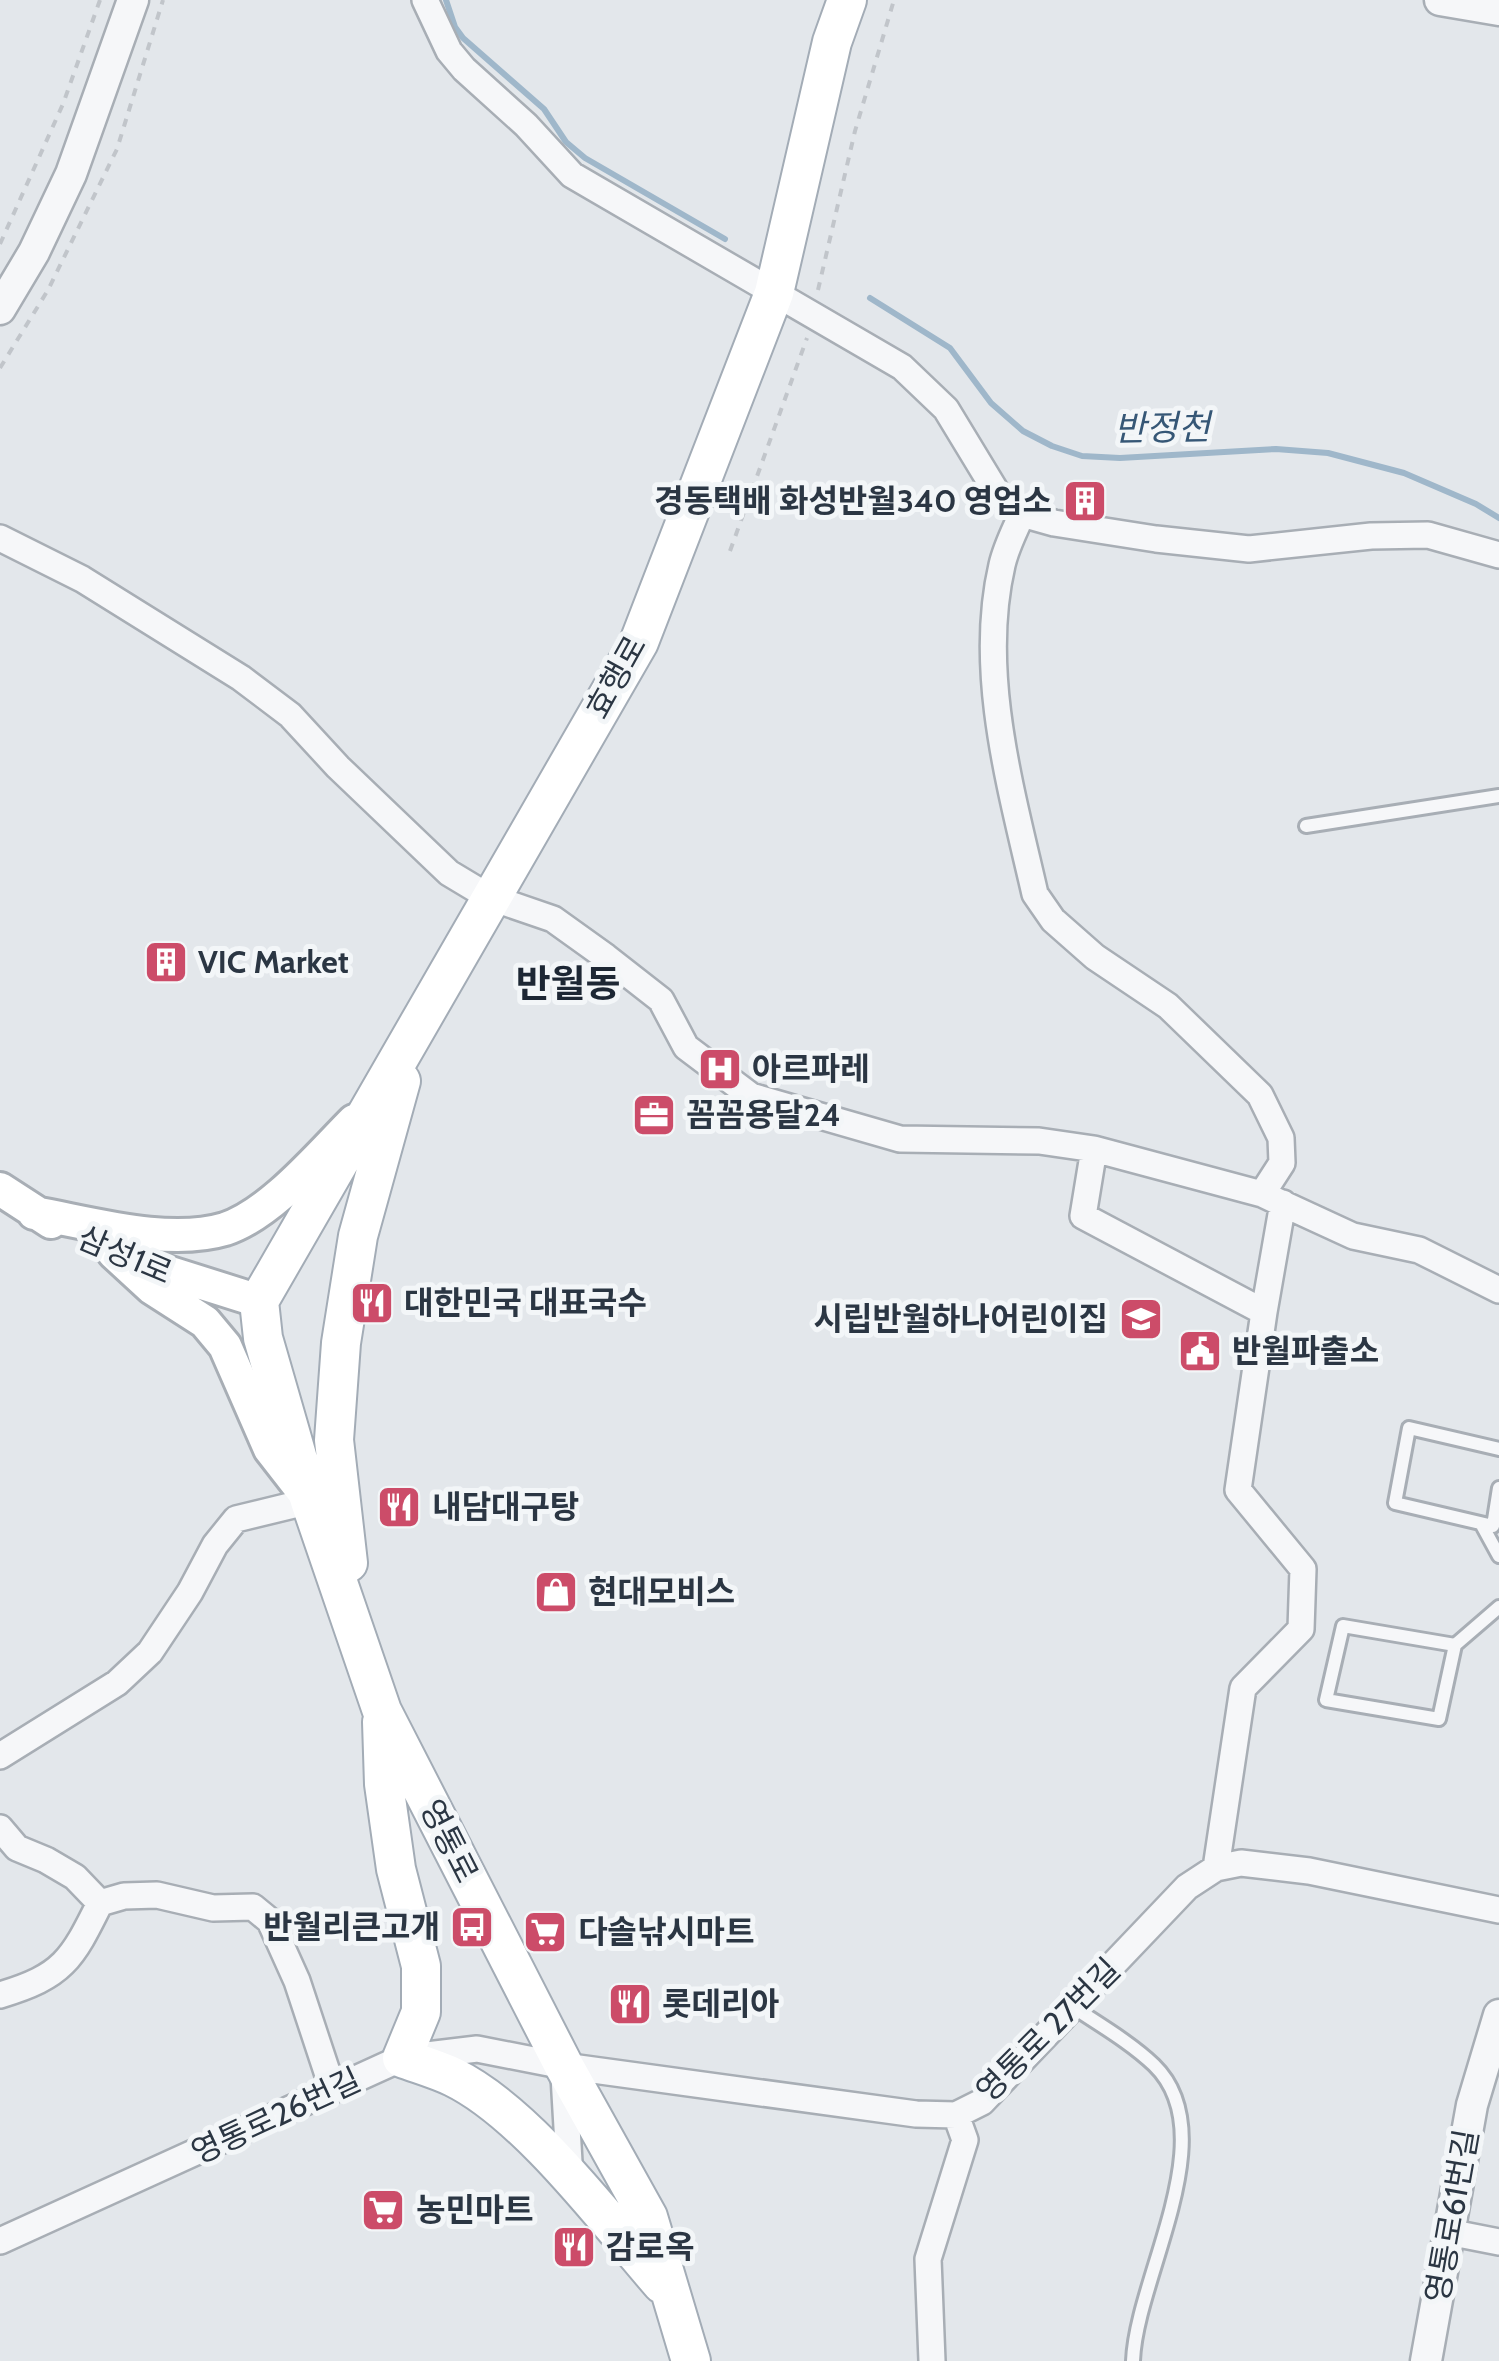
<svg xmlns="http://www.w3.org/2000/svg" width="1499" height="2361" viewBox="0 0 1499 2361" font-family="Cabin,'Noto Sans KR',sans-serif">
	<style>
		.lines { fill: none; stroke-linecap: round; stroke-linejoin: round }
		.stream { stroke: #9fb7ca; stroke-width: 6 }
		.service-casing { stroke: #a8aeb5; stroke-width: 18 }
		.minor-casing { stroke: #a8aeb5; stroke-width: 30 }
		.tertiary-casing { stroke: #a8aeb5; stroke-width: 35 }
		.secondary-casing { stroke: #a8aeb5; stroke-width: 38 }
		.primary-casing { stroke: #a3acb6; stroke-width: 42 }
		.path { stroke: #c1c5ca; stroke-width: 4; stroke-dasharray: 8 8; stroke-linecap: butt }
		.service { stroke: #f6f7f9; stroke-width: 12 }
		.minor { stroke: #f6f7f9; stroke-width: 25 }
		.tertiary { stroke: #f6f7f9; stroke-width: 30 }
		.secondary { stroke: #fff; stroke-width: 32 }
		.primary { stroke: #fff; stroke-width: 38 }
		.labels { text-anchor: middle; stroke-width: 10; stroke-linejoin: round; paint-order: stroke }
		.poi-label { font-size: 32px; font-weight: bold; fill: #2b3643; stroke: #f3f6f8; text-anchor: start }
		.street-label { font-size: 32px; fill: #2b3643; stroke: #f3f6f8 }
		.water-label { font-size: 35px; font-style: italic; fill: #365776; stroke: #f3f6f8 }
		.quarter-label { font-size: 38px; font-weight: bold; fill: #1d2734; stroke: #f3f6f8 }
	</style>
	<rect width="100%" height="100%" fill="#e3e7eb"/>
	<g class="lines">
		<path class="stream" d="M446,0L455,27L463,38L544,109L566,142L585,158L725,239
			M870,298L950,348L991,403L1023,431L1052,446L1082,456L1120,458L1276,449L1328,453L1404,473L1476,504L1499,518"/>
		<g class="service-casing">
			<path id="service" d="M1306,826L1499,796
				M1499,1449L1409,1428L1395,1503L1493,1526L1499,1488
				M1482,1525L1499,1556
				M1455,1645L1343,1626L1326,1700L1439,1719L1455,1645L1499,1607
				M1073,2007C1100,2025 1131,2043 1154,2065C1226,2135 1136,2277 1133,2361"/>
		</g>
		<g class="minor-casing">
			<path id="minor" d="M425,0L449,51L464,69L526,125L572,175L902,367L946,409L997,493L1022,514L1054,523L1156,539L1249,549L1371,536L1428,535L1499,555
				M1022,514C1015,530 1006,547 1002,565C977,672 1011,789 1035,894L1053,920L1095,957L1168,1006L1260,1095L1281,1138L1282,1163L1262,1194
				M0,538L82,579L241,678L290,715L338,767L449,873L489,897L553,919L606,957L661,1000L686,1047L751,1096L900,1139L1039,1141L1094,1149L1262,1194L1353,1236L1419,1250L1499,1290
				M1094,1149L1083,1216L1264,1312L1238,1490L1303,1569L1301,1629L1243,1688L1216,1868
				M1264,1312L1283,1203
				M0,1756L117,1683L150,1652L190,1592L215,1545L236,1519L310,1501
				M0,1828L17,1848L46,1860L75,1877L100,1903L124,1896L157,1895L213,1908L253,1907L270,1921L297,1981L333,2090
				M0,1995C64,1976 72,1959 100,1903
				M564,2076L570,2179
				M1448,2232L1499,2242
				M0,2241L402,2058L477,2049L564,2066L916,2114L956,2115L982,2102L1187,1887L1216,1868L1241,1863L1309,1871L1499,1910
				M932,2361L928,2259L965,2140L956,2115"/>
		</g>
		<g class="tertiary-casing">
			<path id="tertiary" d="M1440,0L1499,10
				M0,309L34,252L71,174L133,0
				M1426,2361L1472,2105L1499,2015"/>
		</g>
		<g class="secondary-casing">
			<path id="secondary" d="M0,1189L51,1222
				M34,1213C91,1223 168,1246 225,1229C271,1214 320,1155 354,1121
				M114,1253L152,1288L205,1322L225,1346L270,1449L305,1494
				M145,1265L259,1301"/>
		</g>
		<g class="primary-casing">
			<path id="primary" d="M348,1563L334,1440L341,1343L358,1236L401,1081
				M382,1722L384,1784L396,1869L421,1966V2012L402,2058C418,2064 436,2069 453,2077C527,2113 607,2221 662,2284
				M691,2361L648,2217L564,2066L382,1711L310,1501L263,1338L259,1301L639,642L774,293L832,42L847,0"/>
		</g>
		<path class="path" d="M0,244L63,104L100,0
			M818,290L855,131L894,0
			M0,368L48,290L117,149L163,0
			M730,551L807,338"/>
		<use href="#service" class="service"/>
		<use href="#minor" class="minor"/>
		<use href="#tertiary" class="tertiary"/>
		<use href="#secondary" class="secondary"/>
		<use href="#primary" class="primary"/>
	</g>
	<defs>
		<g id="building-square" transform="scale(2.25)"><rect x="-9" y="-9" width="18" height="18" rx="4" fill="#cc4c69" stroke="#f3f6f8"/><path d="M-4-6H4V6H1V3H-1V6H-4ZM-2.5-4.3h1.7v1.8h-1.7ZM.8-4.3h1.7v1.8H.8ZM-2.5-1h1.7V.8h-1.7ZM.8-1h1.7V.8H.8Z" fill="#fff"/></g>
		<g id="hospital-square" transform="scale(2.25)"><rect x="-9" y="-9" width="18" height="18" rx="4" fill="#cc4c69" stroke="#f3f6f8"/><path d="M-5-5h3v3.5h4V-5h3V5h-3V1.5h-4V5h-3Z" fill="#fff"/></g>
		<g id="office-square" transform="scale(2.25)"><rect x="-9" y="-9" width="18" height="18" rx="4" fill="#cc4c69" stroke="#f3f6f8"/><path d="M-6-3h4V-5.5h4V-3h4V5H-6ZM-1-4.5V-3h2v-1.5ZM-6 0V1H6V0Z" fill="#fff"/></g>
		<g id="restaurant-square" transform="scale(2.25)"><rect x="-9" y="-9" width="18" height="18" rx="4" fill="#cc4c69" stroke="#f3f6f8"/><path d="M-5-6h1v4h1v-4h1v4h1v-4h1v5L-1.5 .5V6h-2V.5L-5-1ZM5-6V6H3V1.5H1.5Q1.5-4 5-6Z" fill="#fff"/></g>
		<g id="school-square" transform="scale(2.25)"><rect x="-9" y="-9" width="18" height="18" rx="4" fill="#cc4c69" stroke="#f3f6f8"/><path d="M0-5L7-2L0 1L-7-2ZM-4 1L0 2.5L4 1V4Q0 6-4 4Z" fill="#fff"/></g>
		<g id="civic-square" transform="scale(2.25)"><rect x="-9" y="-9" width="18" height="18" rx="4" fill="#cc4c69" stroke="#f3f6f8"/><path d="M-.6-6.5H3V-4.5H.6V-3L4-1V1h2V6H-6V1h2V-1L-.6-3ZM-1.2 2.5V6h2.4V2.5Z" fill="#fff"/></g>
		<g id="shop-square" transform="scale(2.25)"><rect x="-9" y="-9" width="18" height="18" rx="4" fill="#cc4c69" stroke="#f3f6f8"/><path d="M-5-2.5h2.3a2.7 3.5 0 0 1 5.4 0H5L5.5 6h-11ZM-1.5-2.5h3a1.5 2.3 0 0 0-3 0Z" fill="#fff"/></g>
		<g id="bus-square" transform="scale(2.25)"><rect x="-9" y="-9" width="18" height="18" rx="4" fill="#cc4c69" stroke="#f3f6f8"/><path d="M-5-6H5V4H4V6H2V4H-2V6H-4V4H-5ZM-3.5-4V0h7V-4ZM-3.5 1.2v1.5H-2V1.2ZM2 1.2v1.5H3.5V1.2Z" fill="#fff"/></g>
		<g id="supermarket-square" transform="scale(2.25)"><rect x="-9" y="-9" width="18" height="18" rx="4" fill="#cc4c69" stroke="#f3f6f8"/><path d="M-6-5.5h2.5l.6 2H6L4.5 2H-2.5L-4.4-4H-6ZM-1.5 3.2a1.3 1.3 0 1 0 .1 0ZM3 3.2a1.3 1.3 0 1 0 .1 0Z" fill="#fff"/></g>
	</defs>
	<g fill-rule="evenodd">
		<use href="#building-square" x="1085" y="501"/>
		<use href="#building-square" x="166" y="962"/>
		<use href="#hospital-square" x="720" y="1069"/>
		<use href="#office-square" x="654" y="1115"/>
		<use href="#restaurant-square" x="372" y="1303"/>
		<use href="#school-square" x="1141" y="1319"/>
		<use href="#civic-square" x="1200" y="1351"/>
		<use href="#restaurant-square" x="399" y="1507"/>
		<use href="#shop-square" x="556" y="1592"/>
		<use href="#bus-square" x="472" y="1927"/>
		<use href="#supermarket-square" x="545" y="1932"/>
		<use href="#restaurant-square" x="630" y="2004"/>
		<use href="#supermarket-square" x="383" y="2210"/>
		<use href="#restaurant-square" x="574" y="2247"/>
	</g>
	<g class="labels">
		<g class="poi-label">
			<text x="1052" y="512" text-anchor="end">경동택배 화성반월340 영업소</text>
			<text x="198" y="973">VIC Market</text>
			<text x="752" y="1080">아르파레</text>
			<text x="686" y="1126">꼼꼼용달24</text>
			<text x="404" y="1314">대한민국 대표국수</text>
			<text x="1108" y="1330" text-anchor="end">시립반월하나어린이집</text>
			<text x="1232" y="1362">반월파출소</text>
			<text x="432" y="1518">내담대구탕</text>
			<text x="588" y="1603">현대모비스</text>
			<text x="440" y="1938" text-anchor="end">반월리큰고개</text>
			<text x="578" y="1943">다솔낚시마트</text>
			<text x="662" y="2015">롯데리아</text>
			<text x="416" y="2221">농민마트</text>
			<text x="606" y="2258">감로옥</text>
		</g>
		<g class="street-label">
			<text transform="translate(616 677) rotate(-61)" y="11">효행로</text>
			<text transform="translate(125 1255) rotate(23)" y="11">삼성1로</text>
			<text transform="translate(449 1841) rotate(63)" y="11">영통로</text>
			<text transform="translate(1048 2030) rotate(-45)" y="11">영통로 27번길</text>
			<text transform="translate(276 2116) rotate(-25)" y="11">영통로26번길</text>
			<text transform="translate(1452 2216) rotate(-80)" y="11">영통로61번길</text>
		</g>
		<g class="water-label">
			<text transform="translate(1162 428) rotate(-1)" y="12">반정천</text>
		</g>
		<g class="quarter-label">
			<text x="568" y="997">반월동</text>
		</g>
	</g>
</svg>
